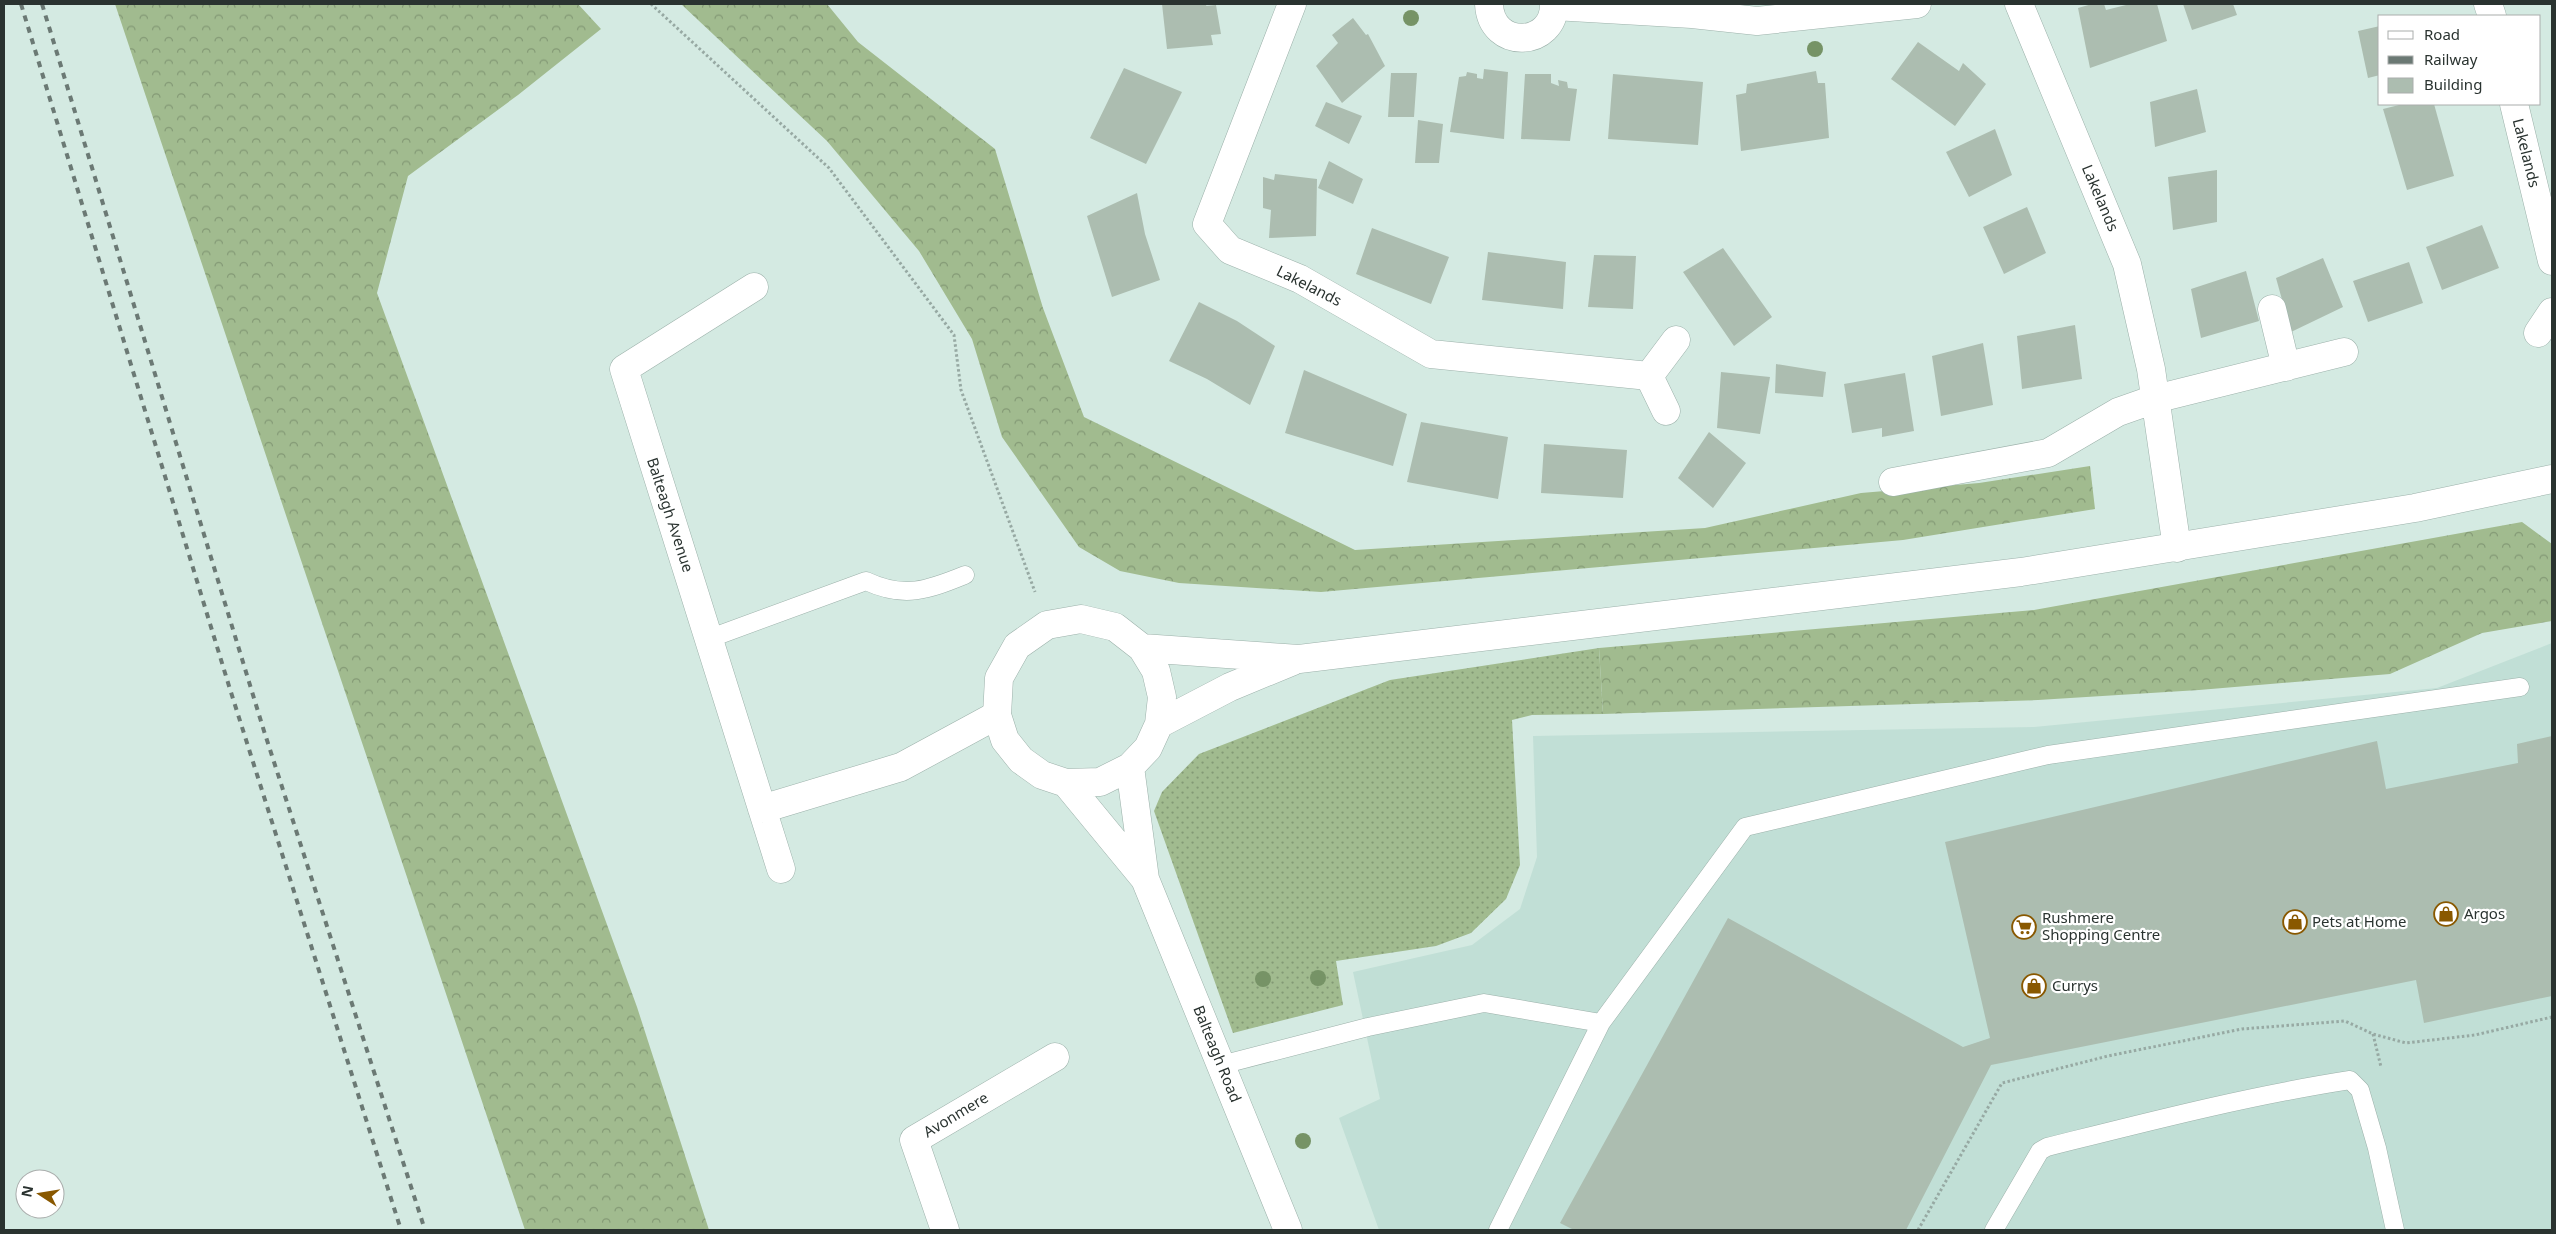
<svg xmlns="http://www.w3.org/2000/svg" width="2556" height="1234" viewBox="0 0 2556 1234" font-family="'Noto Sans',sans-serif">
	<style>
		.built { fill: #c1dfd6 }
		.grass { fill: url(#grass-dots) }
		.forest { fill: url(#forest-crowns) }
		.building { fill: #acbdb0 }
		.lines { fill: none; stroke-linecap: round; stroke-linejoin: round }
		.lane-casing { stroke: #9cb1aa; stroke-width: 19 }
		.street-casing { stroke: #9cb1aa; stroke-width: 29 }
		.secondary-casing { stroke: #9cb1aa; stroke-width: 29 }
		.path { stroke: #97a9a3; stroke-width: 3; stroke-dasharray: 2.5 2.5; stroke-linecap: butt }
		.lane { stroke: #fff; stroke-width: 18 }
		.street { stroke: #fff; stroke-width: 28 }
		.secondary { stroke: #fff; stroke-width: 28 }
		.rail { stroke: #6b7974; stroke-width: 4; stroke-dasharray: 6 6; stroke-linecap: butt }
		.tree { fill: #769366 }
		.labels { text-anchor: middle; stroke-width: 4.5; stroke-linejoin: round; paint-order: stroke }
		.street-label { font-size: 15px; fill: #2a3330; stroke: #fff }
		.poi-label { font-size: 15px; fill: #2a3330; stroke: #fff; text-anchor: start }
	</style>
	<defs>
		<pattern id="grass-dots" width="8" height="8" patternUnits="userSpaceOnUse" patternTransform="scale(1.25)"><rect width="8" height="8" fill="#a1bb8f"/><path d="M2 2h.1M6 6h.1" fill="none" stroke="#839975" stroke-width="1.8" stroke-linecap="round"/></pattern>
		<pattern id="forest-crowns" width="20" height="18" patternUnits="userSpaceOnUse" patternTransform="scale(1.25)"><rect width="20" height="18" fill="#a1bb8f"/><path d="M2 6a3 3 0 1 1 6 0M12 15a3 3 0 1 1 6 0" fill="none" stroke="#839975"/></pattern>
	</defs>
	<rect width="100%" height="100%" fill="#d4eae2"/>
	<path class="built" d="M2552,643V1230H1379L1339,1118L1380,1099L1353,972L1472,945L1520,909L1537,857L1533,736L2034,727L2437,688Z"/>
	<path class="grass" d="M1599,648L1603,714L1532,715L1512,720L1520,865L1506,899L1471,933L1436,946L1336,961L1343,1005L1233,1033L1154,811L1162,792L1199,754L1390,680Z"/>
	<path class="forest" d="M115,4H578L601,29L518,95L408,176L377,293L637,1007L709,1230H525Z
		M681,4H827L858,42L995,149L1043,308L1084,417L1355,550L1705,528L1861,493L1979,483L2090,466L2095,509L1903,540L1321,592L1179,583L1120,571L1079,547L1002,437L972,339L919,251L827,141Z
		M2522,522L2552,544V621L2482,633L2390,674L2199,690L2038,700L1603,714L1599,648L2034,610Z"/>
	<path class="building" d="M1162,4H1207L1206,6L1216,5L1221,34L1211,35L1213,45L1167,49Z
		M2092,4H2104L2106,10L2130,4H2157L2167,41L2090,68L2078,8Z
		M2183,4H2233L2237,15L2192,30Z
		M1353,18L1366,35L1368,34L1385,66L1342,103L1316,66L1338,43L1332,35Z
		M2380,26V75L2368,78L2358,31Z
		M1918,42L1959,71L1963,63L1986,84L1955,126L1891,79Z
		M1124,68L1182,92L1146,164L1090,138Z
		M1484,69L1508,72L1504,139L1450,132L1459,77L1466,76L1467,72L1477,74V78L1483,79Z
		M1816,71L1818,83H1825L1829,138L1741,151L1736,95L1746,93L1747,84Z
		M1391,73H1417L1414,117H1388Z
		M1525,74H1551V83L1559,86L1558,80L1567,82L1568,88L1577,89L1570,141L1521,139Z
		M1613,74L1703,82L1698,145L1608,139Z
		M2197,89L2206,132L2155,147L2150,102Z
		M1326,102L1362,116L1349,144L1315,126Z
		M2403,104H2434L2454,176L2407,190L2383,109Z
		M1418,120L1443,124L1439,163H1415Z
		M1995,129L2012,175L1969,197L1946,152Z
		M1329,161L1363,179L1353,204L1318,188Z
		M2217,170V222L2173,230L2168,177Z
		M1275,174L1317,179L1316,236L1269,238L1271,210L1263,208V177L1274,180Z
		M1137,193L1145,234L1160,280L1112,297L1087,216Z
		M2027,207L2046,253L2004,274L1983,227Z
		M2482,225L2499,268L2442,290L2426,247Z
		M1372,228L1449,257L1431,304L1356,274Z
		M1723,248L1772,317L1734,346L1683,272Z
		M1488,252L1566,262L1563,309L1482,300Z
		M1594,255L1636,256L1633,309L1588,307Z
		M2323,258L2343,307L2291,332L2276,278Z
		M2409,262L2423,303L2368,322L2353,281Z
		M2246,271L2259,321L2201,338L2191,289Z
		M1199,302L1237,321L1275,346L1250,405L1207,379L1169,361Z
		M2075,325L2082,379L2022,389L2017,336Z
		M1983,343L1993,405L1941,416L1932,356Z
		M1776,364L1826,372L1823,397L1775,393Z
		M1304,370L1407,414L1393,466L1285,433Z
		M1721,372L1770,377L1760,434L1717,428Z
		M1905,373L1914,431L1882,437V428L1852,433L1844,384Z
		M1421,422L1508,437L1498,499L1407,482Z
		M1709,432L1746,463L1713,508L1678,478Z
		M1544,444L1627,450L1623,498L1541,493Z
		M2552,736V996L2424,1023L2416,980L1991,1065L1906,1230H1574L1560,1223L1728,918L1963,1047L1990,1038L1945,842L2377,741L2386,789L2518,763L2517,744Z"/>
	<g class="lines">
		<g class="lane-casing">
			<path id="lane" d="M708,639L866,581C904,599 928,590 965,575
				M1221,1065L1368,1027L1484,1003L1601,1023
				M1498,1230L1601,1023L1745,827L2048,755L2520,687
				M1994,1230L2040,1151L2047,1147C2147,1122 2247,1096 2350,1080L2360,1090L2377,1148L2395,1230"/>
		</g>
		<g class="street-casing">
			<path id="street" d="M1292,4L1207,224L1230,250L1300,279L1431,354L1649,376
				M1489,4C1491,51 1555,47 1554,4
				M2019,4L2127,264L2151,369L2177,548
				M2488,4L2492,16
				M1554,6L1692,14L1757,21L1917,4
				M2514,104L2552,261
				M754,287L624,369L781,869
				M2272,309L2286,367
				M2538,333L2552,312
				M1666,411L1649,376L1676,340
				M1893,482L2048,453L2118,412L2155,399L2344,352
				M762,809L901,767L997,715
				M945,1230L914,1140L1055,1057"/>
		</g>
		<g class="secondary-casing">
			<path id="secondary" d="M1142,648L1156,671L1162,697L1159,724L1148,748L1130,767L1100,782L1066,783L1042,775L1021,760L1005,740L997,715L999,678L1017,646L1047,625L1081,619L1115,627L1142,648L1299,659L2021,572L2415,508L2552,479
				M1159,724L1230,687L1293,661
				M1130,767L1145,879L1288,1230
				M1066,783L1145,879"/>
		</g>
		<path class="path" d="M651,4L829,168L954,335L961,390L1035,592
			M2373,1034L2381,1067
			M1918,1230L2002,1083L2108,1056L2242,1029L2345,1021L2373,1034L2406,1043L2475,1035L2552,1017"/>
		<use href="#lane" class="lane"/>
		<use href="#street" class="street"/>
		<use href="#secondary" class="secondary"/>
		<path class="rail" d="M21,4L229,686L401,1230
			M42,4L264,731L425,1230"/>
	</g>
	<g class="tree">
		<circle cx="1411" cy="18" r="8"/>
		<circle cx="1815" cy="49" r="8"/>
		<circle cx="1318" cy="978" r="8"/>
		<circle cx="1263" cy="979" r="8"/>
		<circle cx="1303" cy="1141" r="8"/>
	</g>
	<defs>
		<g id="shop-ring" transform="scale(1.25)"><circle r="9.5" fill="#fff" stroke="#895800" stroke-width="1.5"/><path d="M-5-2.5h2.3a2.7 3.5 0 0 1 5.4 0H5L5.5 6h-11ZM-1.5-2.5h3a1.5 2.3 0 0 0-3 0Z" fill="#895800"/></g>
		<g id="supermarket-ring" transform="scale(1.25)"><circle r="9.5" fill="#fff" stroke="#895800" stroke-width="1.5"/><path d="M-6-5.5h2.5l.6 2H6L4.5 2H-2.5L-4.4-4H-6ZM-1.5 3.2a1.3 1.3 0 1 0 .1 0ZM3 3.2a1.3 1.3 0 1 0 .1 0Z" fill="#895800"/></g>
	</defs>
	<g fill-rule="evenodd">
		<use href="#shop-ring" x="2446" y="914"/>
		<use href="#shop-ring" x="2295" y="922"/>
		<use href="#supermarket-ring" x="2024" y="927"/>
		<use href="#shop-ring" x="2034" y="986"/>
	</g>
	<g class="labels">
		<g class="street-label">
			<text transform="translate(2526 153) rotate(76)" y="5">Lakelands</text>
			<text transform="translate(2100 198) rotate(67)" y="5">Lakelands</text>
			<text transform="translate(1309 286) rotate(27)" y="5">Lakelands</text>
			<text transform="translate(670 515) rotate(72)" y="5">Balteagh Avenue</text>
			<text transform="translate(1217 1054) rotate(68)" y="5">Balteagh Road</text>
			<text transform="translate(956 1115) rotate(-31)" y="5">Avonmere</text>
		</g>
		<g class="poi-label">
			<text x="2464" y="919">Argos</text>
			<text x="2042" y="923">Rushmere<tspan x="2042" dy="17">Shopping Centre</tspan></text>
			<text x="2312" y="927">Pets at Home</text>
			<text x="2052" y="991">Currys</text>
		</g>
	</g>
	<rect width="2556" height="1234" fill="none" stroke="#2a3330" stroke-width="10"/>
	<rect x="2378" y="15" width="162" height="90" fill="#ffffff" stroke="#aaadac"/>
	<rect x="2388" y="31" width="25" height="8" fill="#ffffff" stroke="#aaadac"/>
	<text x="2424" y="40" font-size="15" fill="#2a3330">Road</text>
	<rect x="2388" y="56" width="25" height="8" fill="#6b7974" stroke="#aaadac"/>
	<text x="2424" y="65" font-size="15" fill="#2a3330">Railway</text>
	<rect x="2388" y="78" width="25" height="15" fill="#acbdb0" stroke="#aaadac"/>
	<text x="2424" y="90" font-size="15" fill="#2a3330">Building</text>
	<g transform="translate(40 1194) rotate(282)"><circle r="24" fill="#ffffff" stroke="#aaadac"/>
	<path d="M0-4L9 19L0 12L-9 19Z" fill="#895800"/>
	<text y="-8" font-size="14" font-weight="bold" text-anchor="middle" fill="#2a3330">N</text>
	</g>
</svg>
